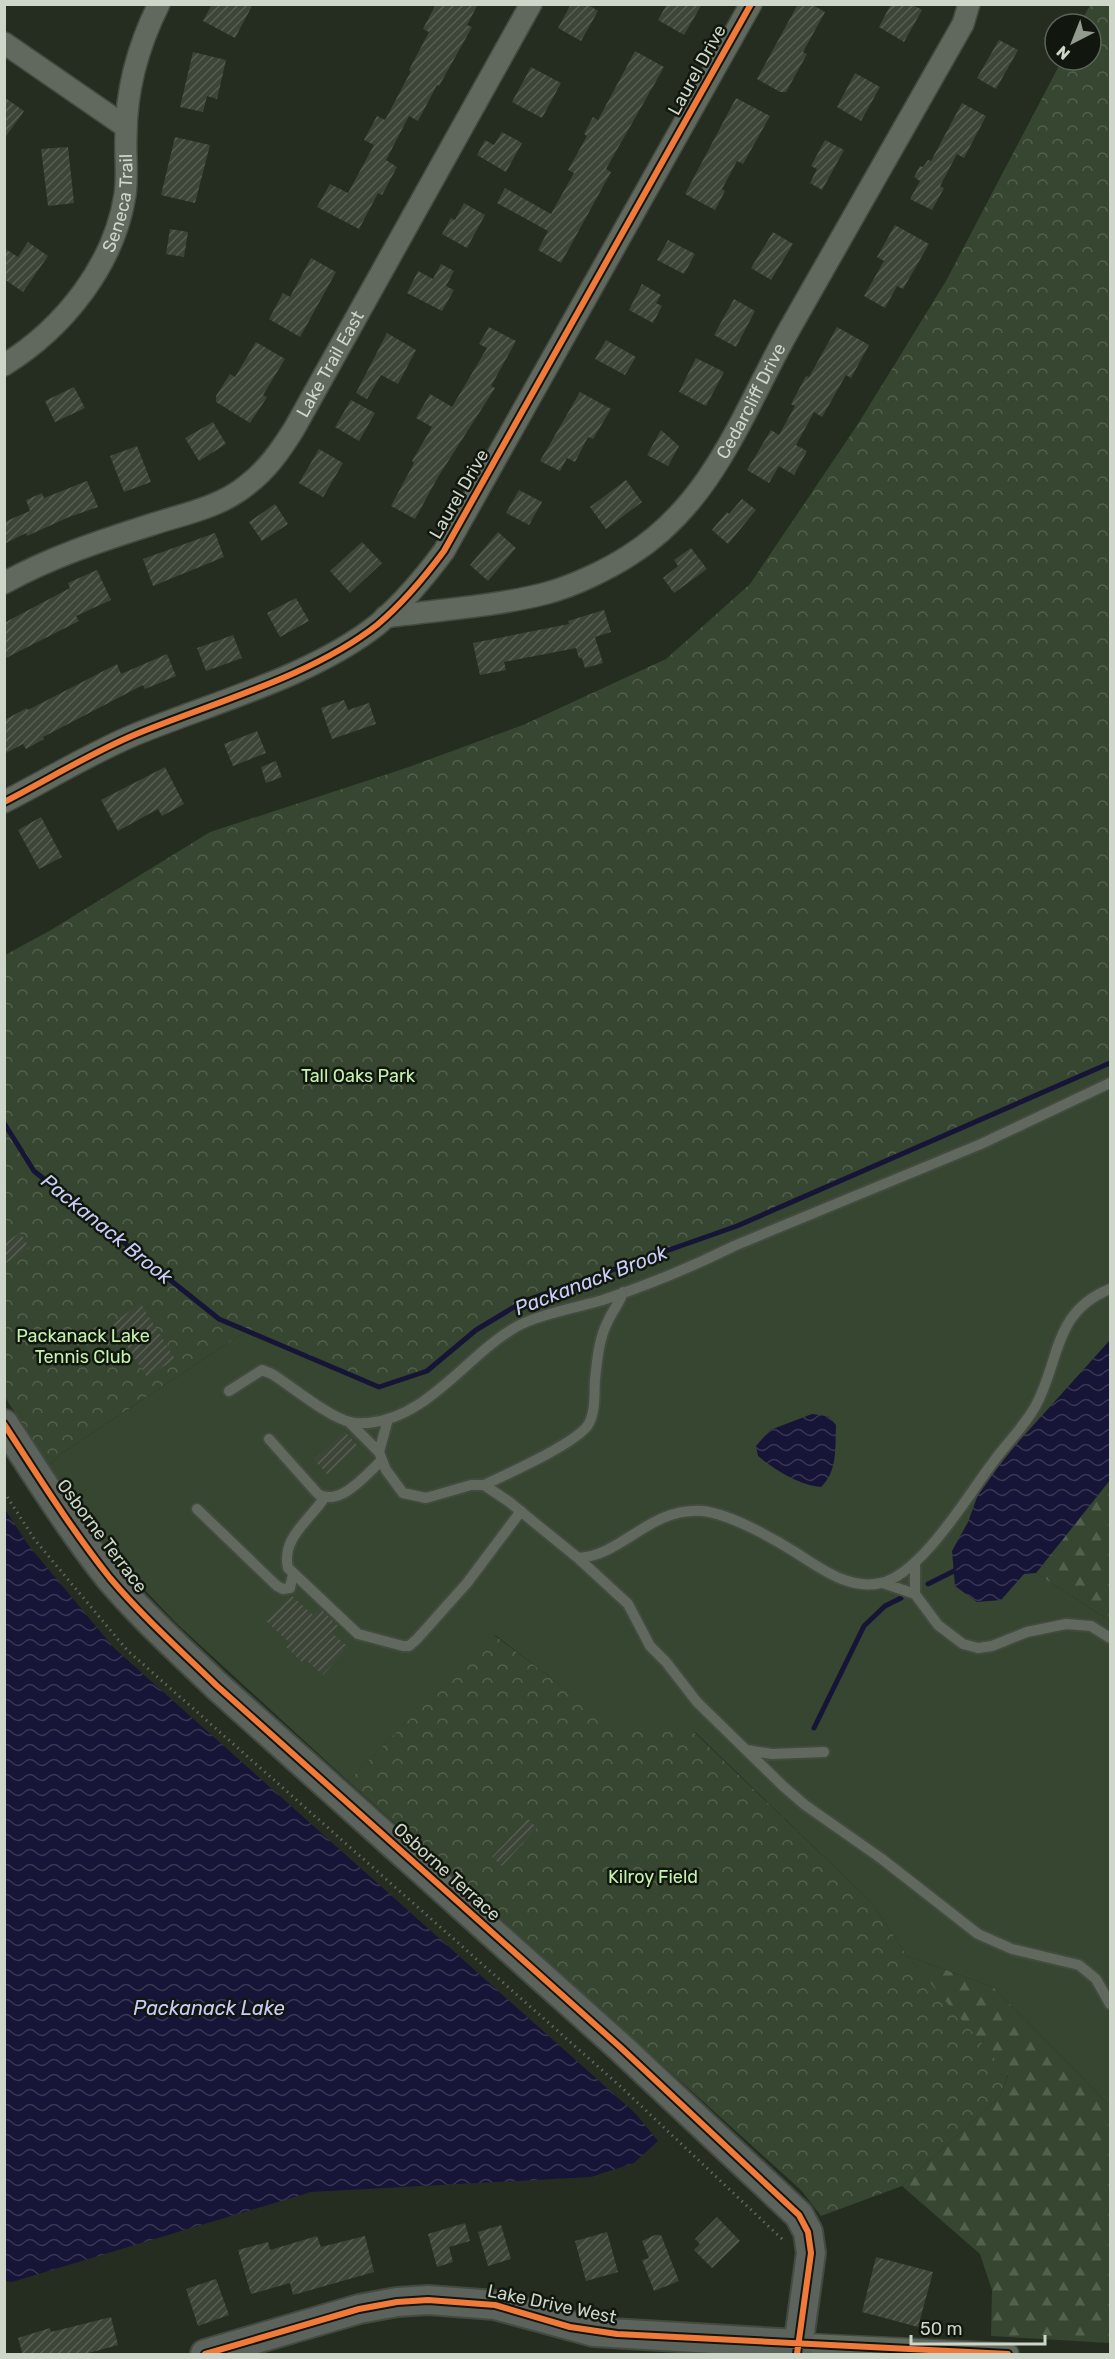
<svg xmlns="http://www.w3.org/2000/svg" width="1115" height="2359" viewBox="0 0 1115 2359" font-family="Rubik,sans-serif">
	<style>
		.grass { fill: #374630 }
		.forest { fill: url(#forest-firs) }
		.park { fill: url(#park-crowns) }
		.water { fill: url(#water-waves) }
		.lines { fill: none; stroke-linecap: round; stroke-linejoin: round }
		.stream { stroke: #171537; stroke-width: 5 }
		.building { fill: url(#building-hatch) }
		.lane-casing { stroke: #434a40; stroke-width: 14 }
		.street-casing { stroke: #434a40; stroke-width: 24 }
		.secondary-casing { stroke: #434a40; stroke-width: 32 }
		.path { stroke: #60675d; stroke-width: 3; stroke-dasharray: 1.5 4.5; stroke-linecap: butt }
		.lane { stroke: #61685e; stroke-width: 10 }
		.street { stroke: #61685e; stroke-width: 21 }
		.secondary { stroke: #5c625c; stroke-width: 28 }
		.cycleway-casing { stroke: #11170e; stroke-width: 10 }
		.cycleway { stroke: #f17a3a; stroke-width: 6 }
		.labels { text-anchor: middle; stroke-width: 5; stroke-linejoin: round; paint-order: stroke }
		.street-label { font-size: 18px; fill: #cdd6c8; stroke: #11170e }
		.park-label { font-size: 18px; fill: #c5f3af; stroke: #11170e }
		.water-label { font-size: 20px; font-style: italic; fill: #cacdf9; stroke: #11170e }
	</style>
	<defs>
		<pattern id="forest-firs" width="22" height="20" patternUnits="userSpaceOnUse" patternTransform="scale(1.5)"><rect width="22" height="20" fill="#374630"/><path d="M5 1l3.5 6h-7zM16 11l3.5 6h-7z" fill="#53604c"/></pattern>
		<pattern id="park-crowns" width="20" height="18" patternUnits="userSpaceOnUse" patternTransform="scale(1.5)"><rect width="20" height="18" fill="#374630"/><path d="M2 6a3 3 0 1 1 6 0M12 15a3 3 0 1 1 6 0" fill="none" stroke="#53604c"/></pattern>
		<pattern id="water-waves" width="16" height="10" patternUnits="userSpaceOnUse" patternTransform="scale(1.5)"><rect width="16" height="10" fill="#171537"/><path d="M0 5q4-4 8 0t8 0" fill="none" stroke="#383652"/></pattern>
		<pattern id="building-hatch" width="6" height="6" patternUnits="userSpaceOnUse" patternTransform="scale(1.5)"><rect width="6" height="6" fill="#3c4538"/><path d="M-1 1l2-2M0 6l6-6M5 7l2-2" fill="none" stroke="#575f53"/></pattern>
	</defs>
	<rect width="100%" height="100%" fill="#252d21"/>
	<path class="grass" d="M1110,1063V1480L1036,1573L1110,1621V2106L993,1987L907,1956L872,1903L695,1732L623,1733L495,1635L348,1781L175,1622L110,1553L49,1465L62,1453L246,1331L379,1387L427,1371L476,1330L524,1301L737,1226Z"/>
	<path class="forest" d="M1110,1480V1621L1036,1573Z
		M907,1956L993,1987L1110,2106V2343L991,2336L992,2290L980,2254L902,2186L1000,2096L1008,2075Z"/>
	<path class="park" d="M1090,5H1110V1063L737,1226L524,1301L476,1330L427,1371L379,1387L246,1331L62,1453L49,1465L5,1397V955L51,930L210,832L406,768L523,725L666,659L750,584L858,424L946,281L1062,60H1091V24H1080Z
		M494,1635L623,1732H694L872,1903L907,1956L1008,2074L1000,2096L902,2186L821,2216L801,2190L348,1781Z"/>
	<path class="water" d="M1110,1340V1480L1036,1573L1024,1574L1001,1600L977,1602L955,1586L952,1551L968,1522L979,1492L1003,1459Z
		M812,1414L828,1416L836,1425C835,1447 838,1471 821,1487C799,1485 775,1470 758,1456L756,1446L770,1430Z
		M4,1508L29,1546L114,1648L635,2113L658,2141L634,2163L591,2177L311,2192L12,2282L5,2281Z"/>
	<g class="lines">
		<path class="stream" d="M4,1123L34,1171L219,1319L379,1387L427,1371L476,1330L524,1301L737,1226L1110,1063
			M928,1584L954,1571
			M814,1728L864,1626L885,1606L901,1598"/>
	</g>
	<path class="building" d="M212,4H253L235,38L203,21Z
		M436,4H478L467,25L472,27L439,86L437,85L418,121L409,116L386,160L397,167L382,195L378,193L359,229L317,207L330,184L348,193L374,145L364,140L377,116L385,120L411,71L409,70L429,32L423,29Z
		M571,4H587L598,11L581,41L558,28Z
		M667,4H702L684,35L658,20Z
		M798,4H811L825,12L803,52L807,54L786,92H780L757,79Z
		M891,4H911L922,10L904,42L879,27Z
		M999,40L1018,50L996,89L977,78Z
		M635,51L664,67L606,169L611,172L561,263L538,250L548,231L497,203L505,188L551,214L574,173L568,170L587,136L584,134L593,117L598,120Z
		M193,52L226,60L217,99L207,96L203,112L180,107Z
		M531,67L561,83L542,118L512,102Z
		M855,73L880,87L861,121L837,107Z
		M4,97L24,111L4,139Z
		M736,98L770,116L743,164L737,161L722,189L725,191L715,210L685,194Z
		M962,103L986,116L964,158L957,154L940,186L944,188L932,210L910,199L920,181L914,177L920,166L923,167L928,160L931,161Z
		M502,132L522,143L506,172L477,155L485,140L494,145Z
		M175,137L210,145L195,203L161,195Z
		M825,140L844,150L822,190L810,183L817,169L811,166Z
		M68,147L74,203L48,206L41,149Z
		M464,203L485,215L467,248L442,234L451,218L455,220Z
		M895,225L929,244L903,289L897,286L885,308L864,296L884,261L877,257Z
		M170,229L188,232L184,257L166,254Z
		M773,232L793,244L771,280L751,268Z
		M668,240L695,254L684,274L657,260Z
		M28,242L48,256L23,292L4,279V248L18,257Z
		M311,258L336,272L300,337L269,319L283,293L290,297Z
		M441,264L454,271L446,286L454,290L442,311L407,293L418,271L433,279Z
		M642,284L661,295L656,303L662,306L653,323L629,310Z
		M734,299L755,311L736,347L714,335Z
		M489,327L516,341L491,386L495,388L438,477L415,519L391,506L414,463L412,461L432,427L416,418L430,394L452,407L487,348L479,344Z
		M837,327L869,345L851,378L846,375L822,417L814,412L796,445L807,451L794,475L779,466L769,483L747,470L771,430L779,435L795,406L791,404L806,376L809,377Z
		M387,333L416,350L398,384L381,375L367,399L356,393Z
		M606,340L636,357L625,375L595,359Z
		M256,342L285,359L263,395L267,397L250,423L216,402V396L230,374L235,377Z
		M696,358L724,372L706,406L679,392Z
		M74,387L85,408L55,422L45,401Z
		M580,392L611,409L593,439L588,437L575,462L567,458L560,471L540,461Z
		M351,400L375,413L359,441L335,427Z
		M213,422L226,444L199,461L185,438Z
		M661,430L679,446L668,466L647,455Z
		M137,446L151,482L124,492L110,456Z
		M319,449L343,463L323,497L299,483Z
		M626,480L642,502L606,529L590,507Z
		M87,481L98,507L69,517L27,536L26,533L4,544V522L30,511L26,500L42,493L44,498Z
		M519,490L542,502L529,525L506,513Z
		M742,499L756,510L728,544L712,530L727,512L729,514Z
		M275,504L288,524L262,541L249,522Z
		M498,532L516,548L488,581L470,565Z
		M215,533L224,557L153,586L143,559Z
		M362,542L382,563L350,593L330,571Z
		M691,548L707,569L674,593L663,578L678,566L674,560Z
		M97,570L111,600L76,616L79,621L4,659V623L70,588L68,583Z
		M296,598L309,621L280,637L267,613Z
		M604,610L611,632L595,637L603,663L585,668L582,658H579L576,648L504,662L506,670L480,675L473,643L569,624L568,621Z
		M233,635L242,658L206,671L197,648Z
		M167,654L176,676L145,689L143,685L43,737L44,739L26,749L23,744L4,754V720L27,708L28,710L117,664L121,674Z
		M344,700L348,710L369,703L376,724L332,739L321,708Z
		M257,731L266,753L233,766L224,744Z
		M276,761L282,777L266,783L261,767Z
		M165,767L184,804L162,816L158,809L118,831L101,800Z
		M41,817L62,857L39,869L18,830Z
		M20,1233L30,1248L4,1264V1243Z
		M141,1304L175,1359L147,1377L112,1323Z
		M344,1431L358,1446L328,1475L314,1460Z
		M291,1595L313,1615L320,1608L338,1626L332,1633L348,1647L323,1675L305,1659L302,1662L286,1647L290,1643L266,1621Z
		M528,1819L537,1828L502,1866L492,1857Z
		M717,2217L740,2241L712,2268L694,2250L700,2244L695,2239Z
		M465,2223L470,2241L449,2247L453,2262L437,2267L428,2234Z
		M501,2225L511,2259L488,2266L478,2232Z
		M607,2232L618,2272L586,2281L575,2241Z
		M655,2235H661L679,2281L654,2291L642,2260L649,2258L642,2241Z
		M317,2236L321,2247L365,2236L374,2272L293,2295L290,2283L251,2294L238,2250L268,2242L270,2250Z
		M876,2257L933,2272L918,2327L862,2312Z
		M216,2279L229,2315L198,2326L186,2289Z
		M111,2317L118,2345L81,2355H23L18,2338L50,2328L51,2332Z"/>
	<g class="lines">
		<g class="lane-casing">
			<path id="lane" d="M229,1391L262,1370L272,1374C291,1386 330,1418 350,1422C355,1424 363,1423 368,1423C428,1418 467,1355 516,1327C536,1315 579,1307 603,1300C648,1285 692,1267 734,1246L981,1144L1110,1083
				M388,1419L379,1452L386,1470L403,1493L426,1498L471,1485H484L508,1501L578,1558C624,1555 649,1507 703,1511C730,1514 775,1539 798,1554C823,1570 850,1590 881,1583C921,1574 967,1497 991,1465C1005,1445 1023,1428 1035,1407C1060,1363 1052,1312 1110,1289
				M349,1422L379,1452
				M269,1439L318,1494C340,1507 366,1475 381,1461
				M484,1485C507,1474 575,1444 588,1425C596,1412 594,1394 595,1380C597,1360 599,1338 608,1321C612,1311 620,1303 623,1292
				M324,1498C310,1520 281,1538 288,1568L358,1634L403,1646H409L417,1639L467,1583L521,1511
				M197,1509L277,1586L283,1589L290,1588L293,1574
				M578,1558L628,1604L650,1646L666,1662L697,1702L783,1786L805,1805L882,1859L978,1934L1012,1949L1079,1965L1096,1979L1110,2004
				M915,1562V1594L938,1625L963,1644L978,1648L992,1646L1027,1632L1066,1624L1091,1626L1110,1638
				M883,1583L915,1594
				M747,1750L772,1754L824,1752"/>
		</g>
		<g class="street-casing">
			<g id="street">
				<path d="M4,43L126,127"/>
				<path id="s1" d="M4,365C64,328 114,265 125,195C128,175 125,156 126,136C126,89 138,46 159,4"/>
				<path id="s2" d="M4,583C51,557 100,541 150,525C183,514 219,508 247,485C267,470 281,450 294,429L531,4"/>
				<path id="s3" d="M385,617C437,610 498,606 547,593C573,586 607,570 630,555C714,502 743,411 790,328C848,227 906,126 963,24L969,4"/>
				<path d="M4,802C47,780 89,754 134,735C211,703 311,677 377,625C403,603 424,578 444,551L751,4"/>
				<path d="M797,2344L1008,2354"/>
			</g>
		</g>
		<g class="secondary-casing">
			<path id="secondary" d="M4,1424C38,1476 71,1529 110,1578C142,1616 180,1650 216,1685L620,2047L799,2215L808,2232L811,2253L797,2354
				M205,2354L359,2309L397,2302L428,2300L495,2305L594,2332L797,2344"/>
		</g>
		<path class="path" d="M4,1492L35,1540L127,1650L620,2086L782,2239"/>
		<use href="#lane" class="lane"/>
		<use href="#street" class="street"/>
		<use href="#secondary" class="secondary"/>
		<g class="cycleway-casing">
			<path id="cycleway" d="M4,802C47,780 89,754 134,735C211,703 311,677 377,625C403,603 424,578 444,551L751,4
				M4,1424C38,1476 71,1529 110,1578C142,1616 180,1650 216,1685L620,2047L799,2215L808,2232L811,2253L797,2354
				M205,2354L359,2309L397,2302L428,2300L495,2305L570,2327L617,2334L1008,2354"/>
		</g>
		<use href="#cycleway" class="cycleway"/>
	</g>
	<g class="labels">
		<g class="street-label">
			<text transform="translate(697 70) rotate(-61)" y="6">Laurel Drive</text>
			<text dy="6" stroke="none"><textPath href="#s1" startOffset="206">Seneca Trail</textPath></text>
			<text dy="6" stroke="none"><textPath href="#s2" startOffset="411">Lake Trail East</textPath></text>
			<text dy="6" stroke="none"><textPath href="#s3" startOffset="454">Cedarcliff Drive</textPath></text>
			<text transform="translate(459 494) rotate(-60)" y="6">Laurel Drive</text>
			<text transform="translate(102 1536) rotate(53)" y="6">Osborne Terrace</text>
			<text transform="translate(447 1872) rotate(42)" y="6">Osborne Terrace</text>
			<text transform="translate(552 2304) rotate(12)" y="6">Lake Drive West</text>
		</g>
		<g class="park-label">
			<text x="358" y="1082">Tall Oaks Park</text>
			<text x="83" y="1342">Packanack Lake<tspan x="83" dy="21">Tennis Club</tspan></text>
			<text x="653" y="1883">Kilroy Field</text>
		</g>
		<g class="water-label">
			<text transform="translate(107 1229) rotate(39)" y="7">Packanack Brook</text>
			<text transform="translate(591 1280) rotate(-21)" y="7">Packanack Brook</text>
			<text x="209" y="2015">Packanack Lake</text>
		</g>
	</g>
	<rect width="1115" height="2359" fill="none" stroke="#cdd6c8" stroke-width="12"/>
	<g transform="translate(1073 42) rotate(222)"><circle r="28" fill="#11170e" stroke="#5c6358" stroke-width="1.5"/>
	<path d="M0-4.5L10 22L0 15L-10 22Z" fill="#929b8e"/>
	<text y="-9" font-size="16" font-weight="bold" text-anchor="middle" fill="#cdd6c8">N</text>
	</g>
	<path d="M911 2335v9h134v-9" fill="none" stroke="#cdd6c8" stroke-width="3"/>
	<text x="920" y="2335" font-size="18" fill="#cdd6c8" stroke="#11170e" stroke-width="4.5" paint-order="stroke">50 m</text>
</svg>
